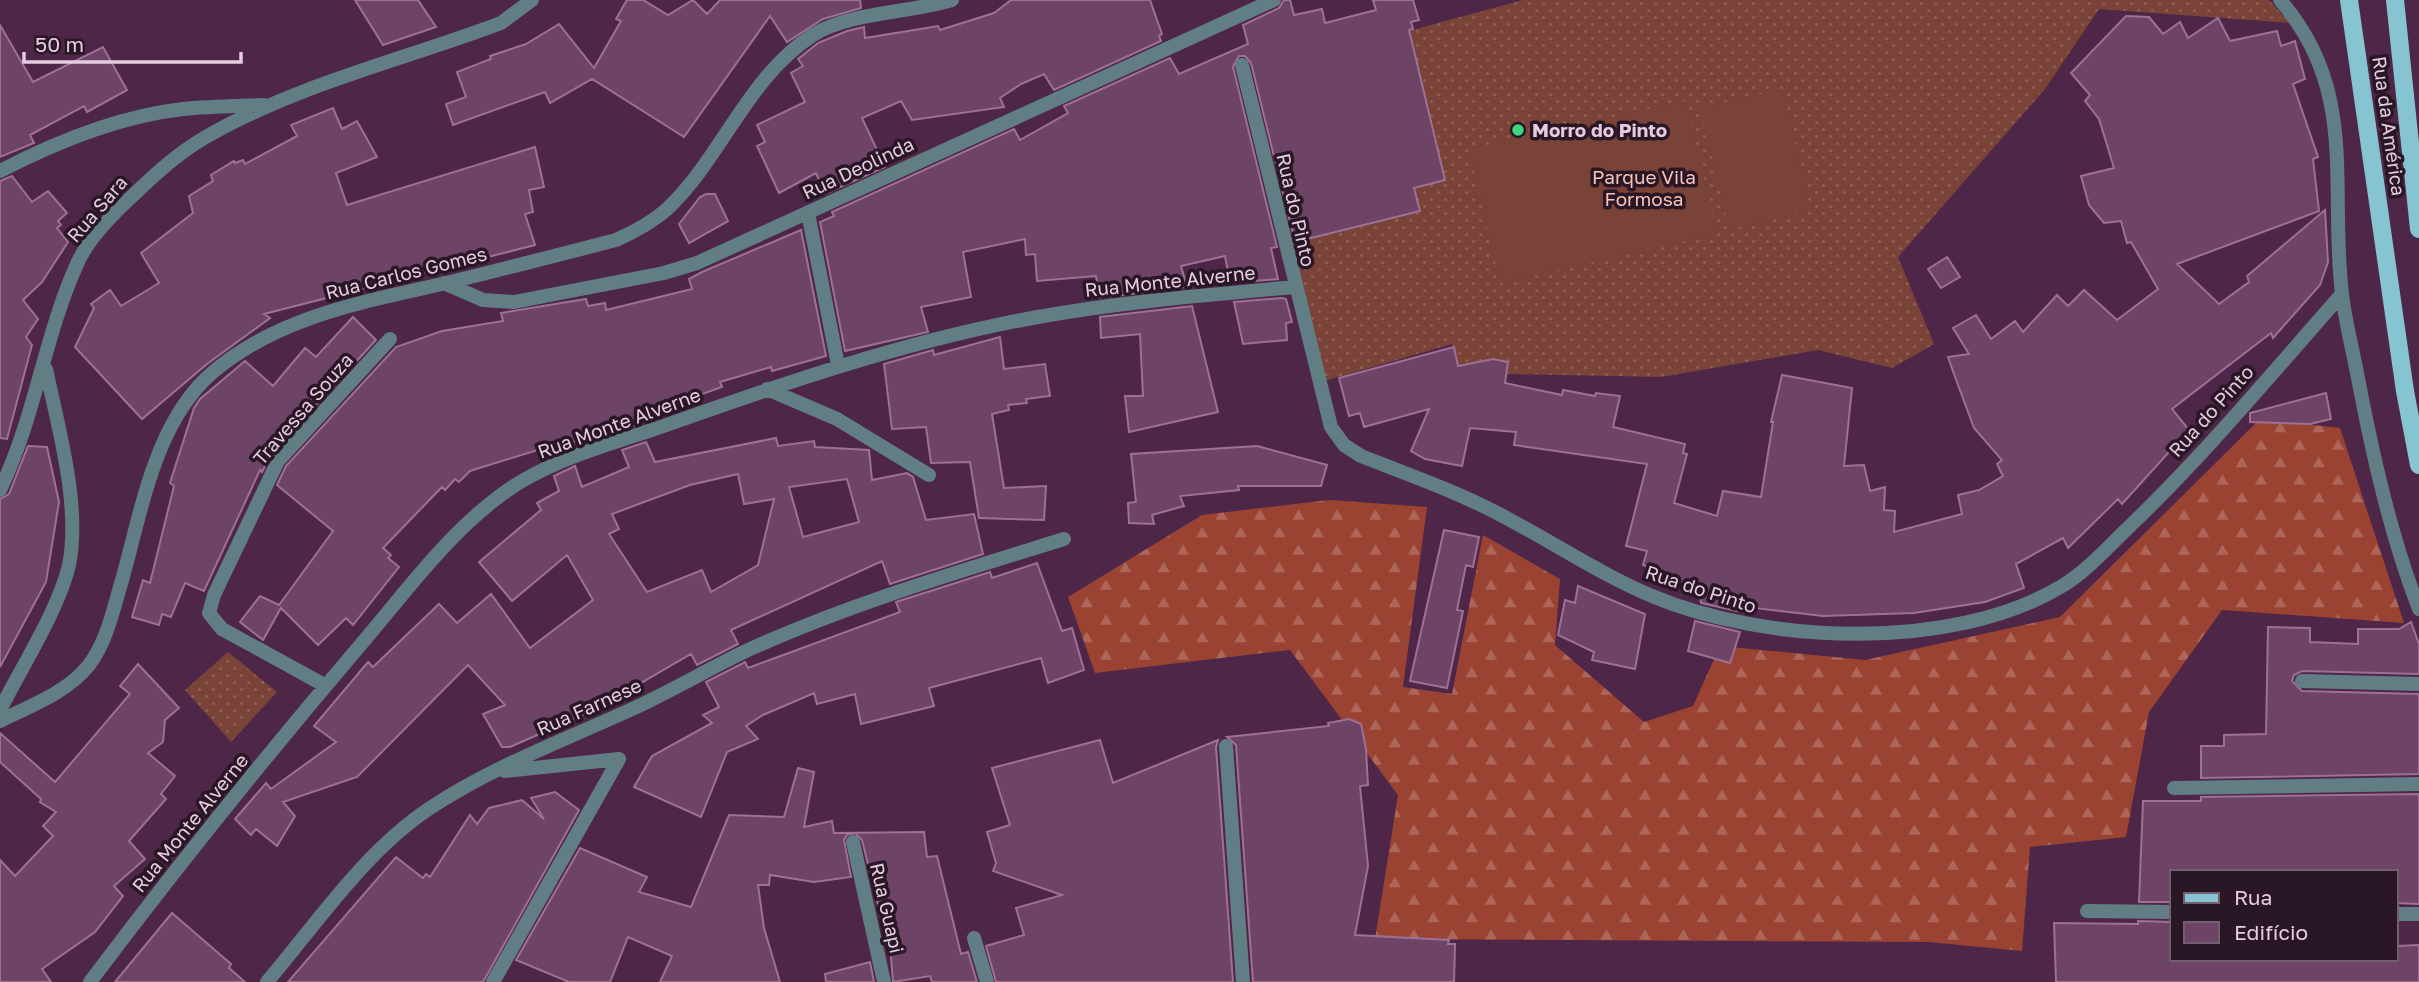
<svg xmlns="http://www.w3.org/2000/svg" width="2419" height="982" viewBox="0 0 2419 982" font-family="'Golos Text',sans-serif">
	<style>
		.grass { fill: url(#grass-dots) }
		.forest { fill: url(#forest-firs) }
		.pitch { fill: #7a4338 }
		.building { fill: #6d4366; stroke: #9e7096; stroke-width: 2; fill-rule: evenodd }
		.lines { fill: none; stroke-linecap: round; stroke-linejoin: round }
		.minor { stroke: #617e84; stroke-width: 14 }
		.primary { stroke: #86c4d1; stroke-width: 18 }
		.poi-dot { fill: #3fd77d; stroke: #291726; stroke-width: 2.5 }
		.labels { text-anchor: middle; stroke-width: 7; stroke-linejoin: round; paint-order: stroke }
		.street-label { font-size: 19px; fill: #e5cce0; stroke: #291726 }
		.poi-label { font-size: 19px; font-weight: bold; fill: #e5cce0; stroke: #291726; text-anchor: start }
		.park-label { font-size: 19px; fill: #f7c4b9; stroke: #291726 }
	</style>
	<defs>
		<pattern id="grass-dots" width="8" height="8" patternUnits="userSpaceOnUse" patternTransform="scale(1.75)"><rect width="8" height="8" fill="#7a4338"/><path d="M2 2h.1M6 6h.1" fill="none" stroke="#8d5d54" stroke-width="1.8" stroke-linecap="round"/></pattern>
		<pattern id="forest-firs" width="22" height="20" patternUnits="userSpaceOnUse" patternTransform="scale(1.75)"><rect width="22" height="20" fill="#9b4332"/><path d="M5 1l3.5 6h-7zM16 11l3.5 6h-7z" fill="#ad6659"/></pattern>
	</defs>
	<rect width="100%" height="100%" fill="#4e2648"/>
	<path class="grass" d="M1523,0H2269L2290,23L2099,9L2045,89L1898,257L1934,344L1892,368L1818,350L1661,377L1460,373L1452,344L1324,381L1291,241L1411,204L1379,39Z
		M228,652L277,692L231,742L185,690Z"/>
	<path class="forest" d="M2260,419L2340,428L2404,623L2222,610L2149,712L2126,837L2030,847L2022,951L1929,942L1375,939L1398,795L1290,650L1095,673L1068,597L1202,515L1329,500L1427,507L1403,687L1452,694L1483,535L1560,579L1555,645L1644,722L1693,706L1720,646L1865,660L2060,617Z"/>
	<path class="pitch" d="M1783,89L1811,211L1729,229L1701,108Z
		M1686,101L1717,234L1500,283L1469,149Z"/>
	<path class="building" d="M355,0H418L436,27L383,45Z
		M627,0H643L668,15L693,0L707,14L720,0H860L861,8L823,19L787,42L770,16L684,137L592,79L550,103L545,92L453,125L446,104L466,97L457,72L491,59L490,56L526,44L559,24L594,68L621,21L616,19Z
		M1011,0H1150L1162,34L1159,36L1161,41L1054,90L1044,74L1021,84L1000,98L1004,107L912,120L901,101L862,118L885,167L825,194L816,173L779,193L757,146L765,142L757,125L805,102L791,73L803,66L798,59L818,43L847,31L864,27L865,38L938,26L940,30L994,13Z
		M1284,0H1290L1294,15L1322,9L1325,23L1376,10L1373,0H1413L1419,20L1411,22L1413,29L1409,30L1445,180L1414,188L1420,211L1295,242L1251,63L1245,56H1239L1233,67L1277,247L1271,248L1278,279L1230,283L1225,256L1181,266L1187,287L1100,298L1096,276L1037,281L1035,254L1026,255L1025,239L963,252L971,297L921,307L928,332L845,351L820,222L834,216L832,212L1014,129L1020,140L1068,113L1064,106L1170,58L1179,74L1248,44L1243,25L1279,8Z
		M2126,16L2149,17L2163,34L2180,22L2188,38L2218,18L2230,41L2277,31L2281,46L2295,41L2305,79L2293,84L2318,157L2313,159L2319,211L2177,264L2219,304L2249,282L2247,276L2325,210L2328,262L2320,285L2273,338L2271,333L2172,409L2189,430L2122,504L2118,499L2068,548L2063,538L2016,564L2024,588L1985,602L1914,613L1823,616L1747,607L1746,613L1701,603L1699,590L1643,565L1647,551L1626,546L1647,464L1514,445L1516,432L1470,428L1462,466L1425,459L1411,451L1429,409L1364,427L1360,413L1349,416L1339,378L1454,347L1458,366L1493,359L1508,362L1505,383L1562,395L1563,390L1595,396L1596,393L1620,396L1613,427L1685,444L1683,453L1687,454L1674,503L1717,516L1723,491L1761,497L1773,422H1771L1782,375L1852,388L1844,466L1864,465L1870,491L1885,487L1884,510L1895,511L1894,532L1962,514L1958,495L1979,490L2003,476L1997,464L2002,460L1974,428L1954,374L1948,357L1969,354L1953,328L1976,315L1991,339L2015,321L2023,332L2057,295L2068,306L2084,290L2117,320L2158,289L2131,242L2127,243L2121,221L2104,223L2089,205L2081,176L2114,168L2099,119L2085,101L2090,95L2071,73Z
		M0,25L33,82L103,47L127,90L87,112L84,106L30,135L34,143L0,157Z
		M333,108L342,129L357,121L377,157L336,173L347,205L535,147L544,187L529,190L533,212L525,214L535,245L264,314L270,318L207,364L142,419L75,347L94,308L91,304L110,290L121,306L159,283L141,253L193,213L189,196L213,181L211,175L234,161L235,163L243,160L245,164L297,136L291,125Z
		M12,176L32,202L48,191L67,213L58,221L61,225L57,228L68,242L42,282L23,300L38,319L26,337L32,345L7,439L0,438V181Z
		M706,194H715L728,221L689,243L679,224L700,197Z
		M801,230L826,356L772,371L771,367L720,382L722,387L663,408L637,419L639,424L616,432L612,421L568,445L569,448L547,457L544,448L470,471L459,482L455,479L445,490L442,487L383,548L391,555L388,558L399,567L353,625L346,618L318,645L281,608L263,640L240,622L260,596L279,605L333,531L277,485L286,466L396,347L442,331L503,321L501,313L586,299L588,306L605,303L606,310L692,289L689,279L702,272Z
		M1947,257L1960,277L1941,288L1928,269Z
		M1282,298L1286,299L1292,322L1286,323L1287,340L1243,344L1234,302Z
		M1192,306L1218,412L1129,432L1125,396H1143L1140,334L1101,338L1100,317Z
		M353,317L376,340L271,454L262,472L260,470L204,591L185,583L171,617L162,614L159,625L132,617L143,580L150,583L174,486L170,483L194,408L200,399L245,361L273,386L305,348L316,357Z
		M1000,337L1004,369L1045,364L1050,396L1026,399L1027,403L1008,405L1009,410L992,414L1004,488L1046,486L1044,520L979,518L970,462L931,463L926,427L892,429L884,364L933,350L934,355Z
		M2326,393L2331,419L2310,424L2250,422V413Z
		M776,438L778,446L814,441L815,447L869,450L872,480L907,473L913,477L926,520L974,514L983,554L890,584L882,561L731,630L738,644L697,665L691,654L596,709L510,747H502L483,714L505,705L468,665L357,777L283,802L295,816L277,846L256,829L251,835L235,819L266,783L271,789L336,742L314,726L368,662L373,667L439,604L457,623L491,594L530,648L593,600L567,555L512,601L479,562L541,510L537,503L559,491L554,476L575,466L582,487L629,467L622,450L646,442L655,462ZM738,474L744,504L774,499L758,565L711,592L702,570L647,592L609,534L619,529L612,514L690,485ZM847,479L859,522L803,537L789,487Z
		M28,446L47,447L59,502L46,582L0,667V499L9,494Z
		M1257,446L1327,465L1321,486H1238L1239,490L1180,496L1184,506L1152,515L1154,524L1129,523L1128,503L1136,502L1131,454Z
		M1444,530L1479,537L1473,567L1466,565L1457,610L1463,611L1447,688L1410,681Z
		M1037,563L1062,631L1072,628L1084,670L1048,683L1041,658L929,688L934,706L861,724L855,694L817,704L814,693L763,715L746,726L758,739L727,752L701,817L634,787L652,756L712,723L703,715L719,707L706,682L745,662L748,668L900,612L896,602L990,572L992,578Z
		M1578,586L1645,614L1635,669L1592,660L1594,652L1558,635L1565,600L1575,603Z
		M1695,621L1740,632L1730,663L1688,651Z
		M2411,622L2419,644V674L2302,671L2294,675L2292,681L2302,691L2419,694V774L2201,778V746H2224V735L2266,734L2268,627L2310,628V642L2358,644V629H2399Z
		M138,664L179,708L165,720L163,742L148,753L175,776L161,794L166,799L129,841L145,859L114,886L123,896L95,932L42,969L51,982H0V860L15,876L53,836L43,826L56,812L40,802L41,799L0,762V733L55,782L130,694L120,686Z
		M1349,719L1361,724L1366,749L1368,785L1360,786L1368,866L1355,935L1449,940L1448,944H1455L1454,982H1253L1236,745L1227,737L1329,726L1328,723Z
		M1100,740L1113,783L1218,740L1216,747L1233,982H996L986,946L1024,935L1016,908L1062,895L993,871L996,863L987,832L1010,825L992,768Z
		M798,768L814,772L804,827L832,821L834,833L924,832L927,857L937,856L961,954L968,952L977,982H932L930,976L893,982L891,957L862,840L855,833L847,835L844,840L851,877L814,882L770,875L769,885H758L764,928L780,982H660L672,956L628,937L610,982H569L516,960L580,848L647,877L639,892L691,907L729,815L784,817Z
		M555,792L579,810L483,982H288L396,857L423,878L426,874L430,877L470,815L477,824L489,808L522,800L544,819L531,798Z
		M2419,794V904L2396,903V872H2172V902H2139L2143,801H2201V797Z
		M172,913L231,964L229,968L245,982H115Z
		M2138,921L2172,922V959H2396V946L2419,945V982H2056L2054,923L2138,924Z
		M870,962L874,982H826L825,974Z"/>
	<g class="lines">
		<path class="minor" d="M2280,0C2359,91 2329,185 2342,294C2345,320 2352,347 2357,373C2372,452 2390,534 2419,609
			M1242,65L1331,427L1344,445L1361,456C1407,474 1455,491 1499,514C1551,541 1598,573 1652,596C1766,644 1953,652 2062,586C2087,571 2110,545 2131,525C2206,453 2273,372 2342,294
			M0,171C56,142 120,116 183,109C209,106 237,106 264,105
			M808,213L838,365
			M444,283L483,300L514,302L664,273L697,263L1274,0
			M767,389L837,419L929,475
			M0,490C36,415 44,337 77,264C87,241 108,219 126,202C150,179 175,155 204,138C295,85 403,60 501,23L532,0
			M2302,681L2419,684
			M326,686L222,629L209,613L214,595L278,461L390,339
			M0,710C21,668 59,609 69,565C81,506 58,427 46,369
			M0,721C30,706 68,692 89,665C106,642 112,615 120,587C141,516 153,423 213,372C278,317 362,302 442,284C500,270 558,255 616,240C634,232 651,223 666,210C722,158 747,77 813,35C850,12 909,13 952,0
			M1226,746L1243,982
			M505,771L619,759
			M2174,788L2419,784
			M853,842L884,982
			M2087,911L2172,912
			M2396,914H2419
			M974,938L987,982
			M90,982C175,869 265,757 357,649C401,598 443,539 497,498C546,459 614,444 672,423C790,381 908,341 1032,318C1119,302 1207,295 1295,287
			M267,982C317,923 365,851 430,808C492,767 562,741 630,710C670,692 708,669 748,650C849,604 958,572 1064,539
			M493,982L619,759"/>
		<path class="primary" d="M2349,0L2405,391L2419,465
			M2395,0L2419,229"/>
	</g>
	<circle class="poi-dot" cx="1518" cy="130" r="7"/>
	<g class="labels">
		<g class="street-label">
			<text transform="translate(2389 126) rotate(82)" y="7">Rua da América</text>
			<text transform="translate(858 168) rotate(-25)" y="7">Rua Deolinda</text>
			<text transform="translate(97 209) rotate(-49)" y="7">Rua Sara</text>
			<text transform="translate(1296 210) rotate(77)" y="7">Rua do Pinto</text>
			<text transform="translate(406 273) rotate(-14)" y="7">Rua Carlos Gomes</text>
			<text transform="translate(1170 281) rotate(-6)" y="7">Rua Monte Alverne</text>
			<text transform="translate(303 409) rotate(-49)" y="7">Travessa Souza</text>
			<text transform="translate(2211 411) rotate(-48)" y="7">Rua do Pinto</text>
			<text transform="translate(619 423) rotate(-20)" y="7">Rua Monte Alverne</text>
			<text transform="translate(1701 589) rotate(18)" y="7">Rua do Pinto</text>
			<text transform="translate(589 707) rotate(-24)" y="7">Rua Farnese</text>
			<text transform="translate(190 823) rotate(-51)" y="7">Rua Monte Alverne</text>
			<text transform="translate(887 908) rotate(77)" y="7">Rua Guapi</text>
		</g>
		<g class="poi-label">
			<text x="1532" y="137">Morro do Pinto</text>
		</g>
		<g class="park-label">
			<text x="1644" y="184">Parque Vila<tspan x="1644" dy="22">Formosa</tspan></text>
		</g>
	</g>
	<rect x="2170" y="870" width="228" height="91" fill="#291726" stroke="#745f70" stroke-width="2"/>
	<rect x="2184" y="893" width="35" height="10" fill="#86c4d1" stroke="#745f70" stroke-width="2"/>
	<text x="2234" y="905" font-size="21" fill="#e5cce0">Rua</text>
	<rect x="2184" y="922" width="35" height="21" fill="#6d4366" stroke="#745f70" stroke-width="2"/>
	<text x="2234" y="940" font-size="21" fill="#e5cce0">Edifício</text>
	<path d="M24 52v10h217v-10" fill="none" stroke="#e5cce0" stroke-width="3.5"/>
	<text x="35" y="52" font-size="21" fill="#e5cce0" stroke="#291726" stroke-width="5" paint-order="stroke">50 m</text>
</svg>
